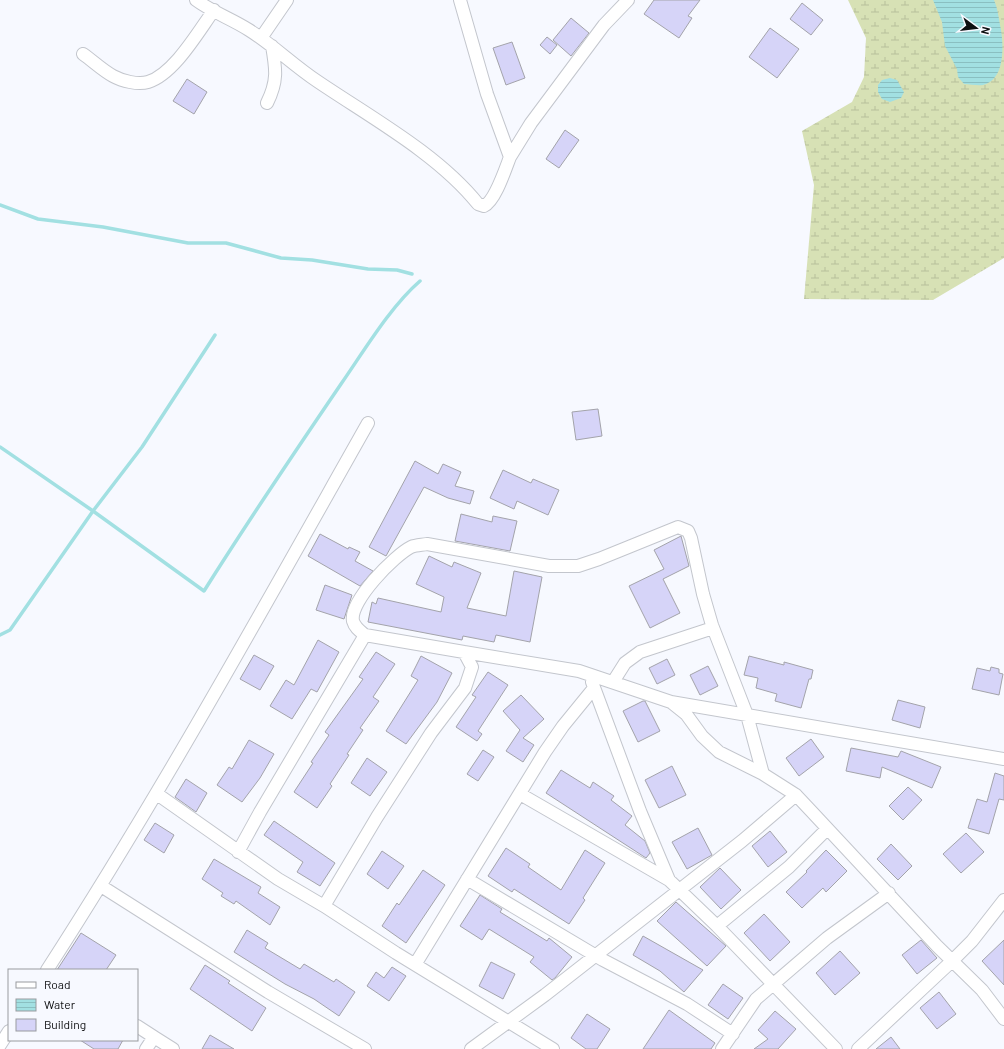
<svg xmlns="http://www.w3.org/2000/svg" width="1004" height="1049" viewBox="0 0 1004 1049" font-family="Barlow,sans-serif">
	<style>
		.wetland { fill: url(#wetland-marsh) }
		.water { fill: url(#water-rules) }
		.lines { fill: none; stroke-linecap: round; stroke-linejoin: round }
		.stream { stroke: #a2e0e2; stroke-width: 3.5 }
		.building { fill: #d6d4f8; stroke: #a3a3aa }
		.street-casing { stroke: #c3c6cd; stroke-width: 14 }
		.street { stroke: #fff; stroke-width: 12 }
	</style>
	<defs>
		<pattern id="wetland-marsh" width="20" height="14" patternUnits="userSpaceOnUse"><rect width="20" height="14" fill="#d7e1b5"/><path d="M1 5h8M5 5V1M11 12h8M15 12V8" fill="none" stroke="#b7c09b"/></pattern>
		<pattern id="water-rules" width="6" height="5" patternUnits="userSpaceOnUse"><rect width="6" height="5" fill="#a2e0e2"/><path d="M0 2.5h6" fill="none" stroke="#8abfc1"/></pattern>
	</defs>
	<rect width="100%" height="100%" fill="#f7f9ff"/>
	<path class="wetland" d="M848,0H1004V258L933,300L804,299L814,185L802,131L852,102L864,77L866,38Z"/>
	<path class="water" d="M933,0H994C998,9 999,20 1001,30C1004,50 1004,80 983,85C977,86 970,84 964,84L958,77L957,69L945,46L942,22Z
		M890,78L897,80L904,92L901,98L890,102L882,99L878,92V85L882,80Z"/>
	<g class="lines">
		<path class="stream" d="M0,205L38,219L103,227L188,243H226L281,258L312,260L368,269L397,270L412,274
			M0,447L93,511L204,591C248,521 294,453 341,384C364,351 390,307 420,281
			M0,635L10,630L93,511L142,447L215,335"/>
	</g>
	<path class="building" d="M654,0H700L688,16L692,18L679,38L644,14Z
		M802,3L823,20L811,35L790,19Z
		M571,18L589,33L571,56L553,40Z
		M770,28L799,49L777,78L749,57Z
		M547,37L557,45L550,54L540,45Z
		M512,42L525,78L506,85L493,48Z
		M187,79L207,92L194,114L173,101Z
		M565,130L579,140L559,168L546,159Z
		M598,409L602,436L576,440L572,412Z
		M415,461L438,474L443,464L461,472L455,486L474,491L470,504L448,498L424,487L386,556L369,547Z
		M503,470L531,483L533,479L559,490L548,515L517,501L514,509L490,498Z
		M461,514L492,522L493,516L517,521L510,551L455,541Z
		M320,534L348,549L349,547L360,552L355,561L373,571L360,586L308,556Z
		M681,536L689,566L663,579L680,613L650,628L629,586L664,569L654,550Z
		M429,556L452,567L454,562L481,573L467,608L506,616L514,571L542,577L530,642L496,635L494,642L463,636L462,640L368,622L372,602L376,604L378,598L441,612L444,597L416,584Z
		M325,585L352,595L344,619L316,610Z
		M318,640L339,652L317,692L311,689L292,719L270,706L286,680L294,685Z
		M376,652L395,664L373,697L379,701L360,728L363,730L347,754L349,755L330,784L332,786L317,808L294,792L313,763L311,762L329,735L325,732L363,679L359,677Z
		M254,655L274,666L260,690L240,679Z
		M421,656L452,673L437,702L406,744L386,731L418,680L411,676Z
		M749,656L784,665V662L813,670L811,679H809L801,708L775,701L777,694L756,688L758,678L744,675Z
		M667,659L675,675L657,684L649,668Z
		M708,666L718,686L700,695L690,675Z
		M991,667L999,669V673L1003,674L999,695L972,689L977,668L990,671Z
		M488,672L508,685L478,731L482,734L477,741L456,727L476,697L472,695Z
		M521,695L544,719L523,738L534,745L523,762L506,751L520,730L503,711Z
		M898,700L925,707L920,728L892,720Z
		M643,701H645L660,731L638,742L623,711Z
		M811,739L824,757L799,776L786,758Z
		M249,740L274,754L260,778L242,802L217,785L229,767L232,769Z
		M851,748L898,757L901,751L941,767L932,788L882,767L880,778L846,771Z
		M483,750L494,757L478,781L467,774Z
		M367,758L387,772L370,796L351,783Z
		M672,766L686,795L659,808L645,780Z
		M561,770L590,788L593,782L614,796L611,800L632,816L625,825L645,841L650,853L646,858L546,793Z
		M995,773L1004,776V800L999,799L989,834L968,828L977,799L987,802Z
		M186,779L207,793L196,812L175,797Z
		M908,787L922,800L903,820L889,806Z
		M274,821L335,863L320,886L297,872L303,862L264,835Z
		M155,823L174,835L164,853L144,840Z
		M698,828L712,855L687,869L672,842Z
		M770,831L787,852L768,867L752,846Z
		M966,833L984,852L961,873L943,854Z
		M891,844L912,866L898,880L877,859Z
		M506,848L530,864L528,867L561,890L585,850L605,863L583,898L585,900L569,924L514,889L512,892L488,876Z
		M826,850L847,871L826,892L823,888L802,908L786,892L807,872L806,871Z
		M382,851L404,866L388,889L367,874Z
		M214,859L261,887L258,893L280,907L270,925L236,901L234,904L221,896L223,893L202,879Z
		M720,868L741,890L721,909L700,887Z
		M423,870L445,885L406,943L382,926L397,903L399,905Z
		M480,895L502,909L500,912L547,941L549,938L572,957L555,978L552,980L530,962L534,957L489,929L482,940L460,926Z
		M676,902L726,946L707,966L657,921Z
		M764,914L790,942L770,961L744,933Z
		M247,930L268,943L265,948L300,969L304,964L334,982L336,979L355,992L339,1016L314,999L285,984L234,952Z
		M81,933L116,955L106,970H57Z
		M643,936L703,970L684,992L660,971L633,955Z
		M921,940L937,958L917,974L902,955Z
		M1004,940V985L982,961Z
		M840,951L860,973L835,995L816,973Z
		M491,962L515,974L503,999L479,986Z
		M205,965L230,981L228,983L266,1008L252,1031L190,989Z
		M392,967L406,976L389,1001L367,986L376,972L384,978Z
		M723,984L743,998L728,1019L708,1005Z
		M939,992L956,1014L937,1029L920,1008Z
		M669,1010L715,1043L711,1049H643Z
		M775,1011L796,1029L778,1049H754L768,1039L758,1030Z
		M587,1014L610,1029L597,1049H586L571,1038Z
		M210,1035L234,1049H202Z
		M891,1037L900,1049H876Z
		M80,1040H123L118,1049H94Z"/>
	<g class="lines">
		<g class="street-casing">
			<path id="street" d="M196,0C212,12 232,19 249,30C273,45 293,65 317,81C370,117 438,154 478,204L484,206C495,201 505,170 510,157L487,94L460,0
				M261,38L287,0
				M83,54C93,61 102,70 113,76C122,81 138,85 148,82C174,74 198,32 214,10
				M267,103C278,81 276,69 272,46
				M510,157L531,123L604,25L628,0
				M464,652L579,671L671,702L686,714L702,736L719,752L763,774
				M592,682L640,811L669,880
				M613,682L625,663L640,652L713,628
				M671,702L1004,759
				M157,794L278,879L324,906L396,953L553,1049
				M520,794L669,880L717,926L836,1049
				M238,852L260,812L365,635
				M467,879L603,960L687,1004L733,1034
				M101,886L268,992L365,1049
				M324,906L377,817L431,733L465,688L472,667L464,652L365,635C360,631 355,628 353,621C349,601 395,555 411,547C416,545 422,545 427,544L549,566H578L599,559L678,527L688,531L691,538L703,594L712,625L747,715L763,774L796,795L812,812L937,946L982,990L1004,1019
				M717,926L789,867L827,829
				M416,963L545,752L563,726L594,688
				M47,970C162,792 264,607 368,423
				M137,1026L154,1037L146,1049
				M154,1037L173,1049
				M0,1045L9,1031
				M471,1049L545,995L742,841L796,795
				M722,1049L756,999L827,938L889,893
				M858,1049L952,961L972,941L1004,900"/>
		</g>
		<use href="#street" class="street"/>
	</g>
	<rect x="8" y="969" width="130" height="72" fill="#f7f9ff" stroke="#999b9f"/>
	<rect x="16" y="982" width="20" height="6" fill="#ffffff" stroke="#999b9f"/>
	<text x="44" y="989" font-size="12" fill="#0d0e10">Road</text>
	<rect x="16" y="999" width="20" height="12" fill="url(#water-rules)" stroke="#999b9f"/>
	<text x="44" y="1009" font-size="12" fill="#0d0e10">Water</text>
	<rect x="16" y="1019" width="20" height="12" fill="#d6d4f8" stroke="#999b9f"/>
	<text x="44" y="1029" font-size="12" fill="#0d0e10">Building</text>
	<g transform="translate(976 28) rotate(105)" stroke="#f7f9ff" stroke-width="3" paint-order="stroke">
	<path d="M0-3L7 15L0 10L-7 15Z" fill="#0d0e10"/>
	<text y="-6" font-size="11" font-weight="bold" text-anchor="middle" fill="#0d0e10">N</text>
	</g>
</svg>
